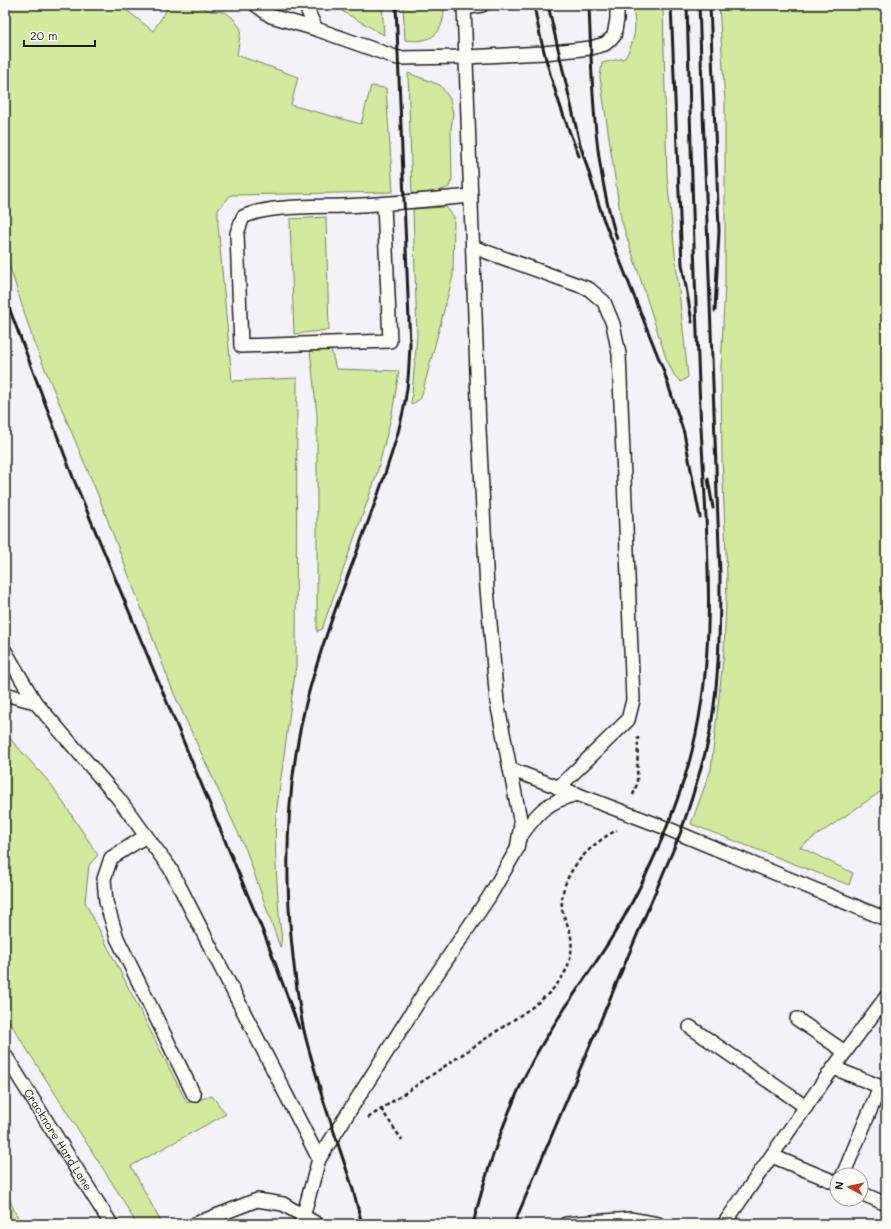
<svg xmlns="http://www.w3.org/2000/svg" width="891" height="1229" viewBox="0 0 891 1229" font-family="Mali,sans-serif">
	<style>
		.green { fill: #d2e99e; stroke: #77825d }
		.lines { fill: none; stroke-linecap: round; stroke-linejoin: round }
		.service-casing { stroke: #1c1c1c; stroke-width: 16 }
		.path { stroke: #1c1c1c; stroke-width: 2.5; stroke-dasharray: 4 3; stroke-linecap: butt }
		.service { stroke: #fdfcf7; stroke-width: 13 }
		.rail { stroke: #1c1c1c; stroke-width: 3 }
		.labels { text-anchor: middle; stroke-width: 3; stroke-linejoin: round; paint-order: stroke }
		.street-label { font-size: 11px; fill: #1c1c1c; stroke: #fdfcf7 }
	</style>
	<rect width="100%" height="100%" fill="#f4f2f9"/>
	<filter id="ink" filterUnits="userSpaceOnUse"><feTurbulence type="fractalNoise" baseFrequency=".025" numOctaves="2"/><feDisplacementMap in="SourceGraphic" scale="8" xChannelSelector="R" yChannelSelector="G"/><feConvolveMatrix kernelMatrix="1 2 1 2 8 2 1 2 1" color-interpolation-filters="sRGB"/></filter>
	<g filter="url(#ink)">
		<path class="green" d="M5,5H120L153,31L170,5H195L211,11L225,12L233,18L241,29L237,55L298,77L291,105L361,124L371,86L386,88L393,192L231,195L218,210V225L232,381L297,378L296,666L276,815C274,848 277,881 279,914C279,927 284,935 280,947L246,850L174,694L98,495L34,343L5,252Z
			M331,5H382L384,35Z
			M403,5H444C445,33 432,44 405,40Z
			M632,5H663L667,177L688,377L681,382L674,375L666,358L621,219L600,77L602,63L625,58C636,38 637,27 632,5Z
			M719,5H886V788L800,847L853,873L849,885L691,824L711,769L724,651L727,577L722,458L721,367L725,283V102Z
			M408,73L440,85L450,99L453,113L451,129L452,179L449,187L439,191L412,195Z
			M446,207L454,217L453,276L421,398L411,405L417,335L413,209Z
			M326,217L329,330L294,334L290,219Z
			M331,349L336,369L399,371L392,414L376,477L322,629L317,632V415L310,350Z
			M5,733L51,784L98,855L89,865L85,902L187,1103L212,1096L226,1114L131,1166L162,1224H136L123,1200L5,1015Z
			M5,1191L21,1224H5Z"/>
		<g class="lines">
			<g class="service-casing">
				<g id="service">
					<path d="M256,5L271,16L316,29"/>
					<path d="M305,5L316,29L398,58L466,57L544,53L591,48L605,44L614,36L617,19V5"/>
					<path d="M464,5L479,429L487,589L497,702L510,769L666,828L886,919"/>
					<path d="M464,8L482,5"/>
					<path d="M384,204L390,341L241,346L237,233L243,217C268,205 314,207 343,206C386,204 428,200 471,196"/>
					<path d="M473,247L589,289L604,302L613,324L619,354L633,700L628,720L558,788"/>
					<path d="M5,651L35,702L118,798L170,868L319,1159L301,1224"/>
					<path d="M5,694L35,702"/>
					<path d="M146,836L111,858L104,879L106,902L117,938L194,1095"/>
					<path d="M520,837C538,812 546,802 577,794"/>
					<path d="M797,1019L845,1052"/>
					<path d="M690,1027L806,1107"/>
					<path id="s1" d="M5,1055L111,1224"/>
					<path d="M834,1068L886,1089"/>
					<path d="M772,1156L837,1183"/>
					<path d="M319,1159L424,993L489,897L517,849L521,824L510,769"/>
					<path d="M843,1175L880,1087"/>
					<path d="M861,1193L886,1204"/>
					<path d="M195,1224L257,1200L283,1204L317,1224"/>
					<path d="M566,1224L630,1219L658,1224"/>
					<path d="M724,1224L823,1082L886,997"/>
				</g>
			</g>
			<path class="path" d="M633,795L637,784L638,737
				M381,1109L402,1140
				M368,1118L531,1008C555,990 575,970 571,937C570,927 563,918 562,908C559,874 590,844 617,830"/>
			<use href="#service" class="service"/>
			<path class="rail" d="M534,5C543,58 559,107 579,156
				M548,5L580,144L603,218L663,369L684,433L700,517
				M589,5C592,83 593,164 617,239
				M671,5L682,264L692,322
				M710,5L719,231L715,311
				M5,297L74,480L267,941L299,1028
				M708,479L713,508
				M319,1087L352,1186L362,1224
				M321,1092C315,1068 306,1044 302,1021C284,916 281,806 306,703C325,627 358,554 383,480C392,452 402,424 406,395C409,378 409,361 410,345L396,5
				M473,1224C487,1168 505,1114 532,1062C559,1011 596,967 624,917C651,869 679,804 692,751C720,640 705,521 700,407C694,273 691,139 687,5
				M514,1224L680,834C690,805 699,776 707,746C719,693 720,630 720,575L699,5"/>
		</g>
	</g>
	<g class="labels">
		<g class="street-label">
			<text dy="4" stroke="none"><textPath href="#s1" startOffset="100">Cracknore Hard Lane</textPath></text>
		</g>
	</g>
	<rect width="891" height="1229" fill="none" stroke="#fdfcf7" stroke-width="20"/>
	<rect x="10" y="10" width="871" height="1209" fill="none" stroke="#1c1c1c" stroke-width="1.5" filter="url(#ink)"/>
	<g transform="translate(849 1187) rotate(278)"><circle r="19" fill="#fdfcf7" stroke="#a3a29f"/>
	<path d="M0-3L7 15L0 10L-7 15Z" fill="#c8321e"/>
	<text y="-6" font-size="11" font-weight="bold" text-anchor="middle" fill="#1c1c1c">N</text>
	</g>
	<path d="M24 40v6h71v-6" fill="none" stroke="#1c1c1c" stroke-width="2"/>
	<text x="30" y="40" font-size="12" fill="#1c1c1c" stroke="#fdfcf7" stroke-width="3" paint-order="stroke">20 m</text>
</svg>
